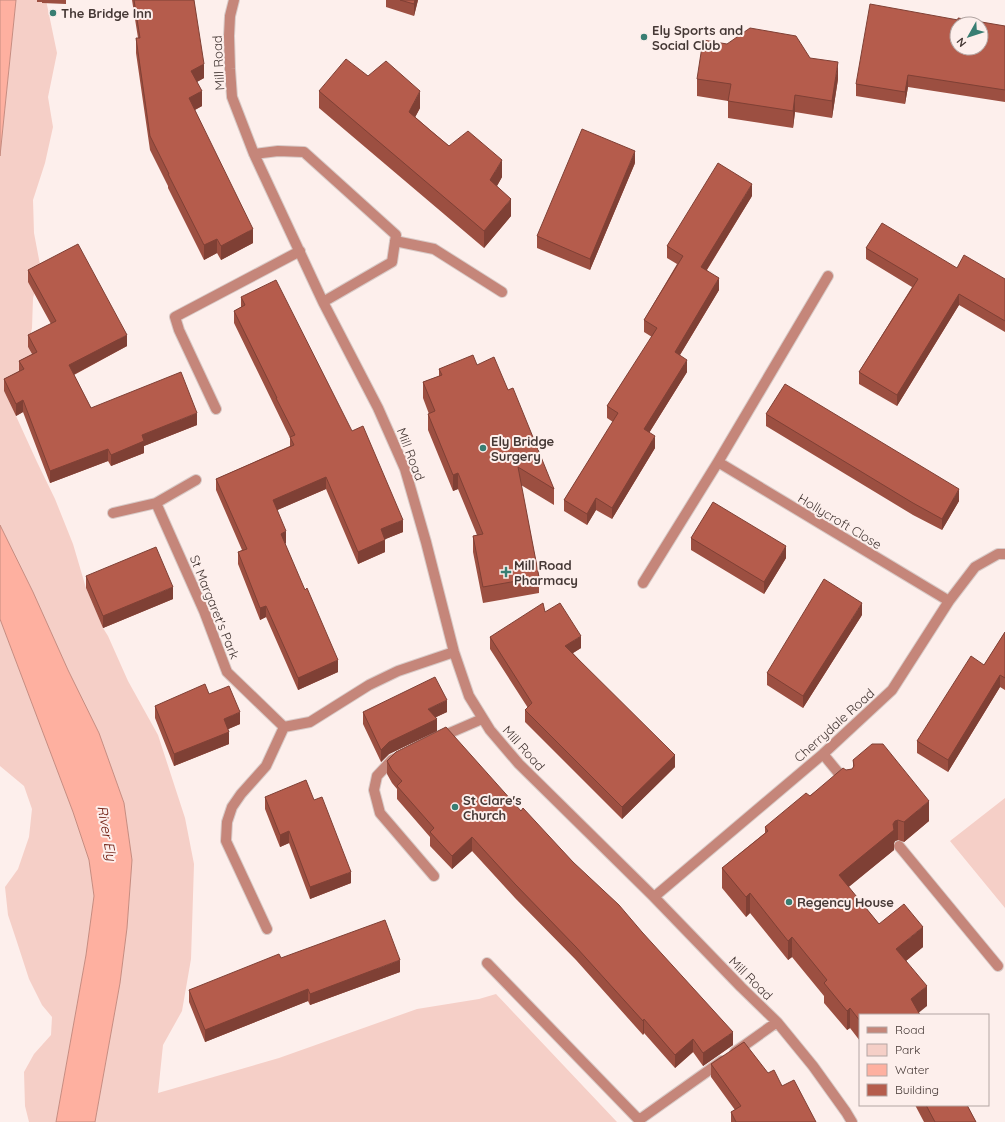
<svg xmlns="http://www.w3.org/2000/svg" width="1005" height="1122" viewBox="0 0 1005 1122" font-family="Quicksand,sans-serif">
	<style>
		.green { fill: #f5cfc7 }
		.water { fill: #feb0a0; stroke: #c68c80 }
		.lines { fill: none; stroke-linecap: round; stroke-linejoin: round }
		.minor-casing { stroke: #d8cac7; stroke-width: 12 }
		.minor { stroke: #c5867a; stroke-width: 10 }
		.wall { fill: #9c4f41 }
		.shaded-wall { fill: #7f4035 }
		.building { fill: #b55c4c; stroke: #7f4035; fill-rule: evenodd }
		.poi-dot { fill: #397e73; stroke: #fdefec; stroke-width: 1.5 }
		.labels { text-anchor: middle; stroke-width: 4; stroke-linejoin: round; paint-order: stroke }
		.poi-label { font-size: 13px; font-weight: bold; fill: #453835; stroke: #fdefec; text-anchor: start }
		.street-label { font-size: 13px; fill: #453835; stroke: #fdefec }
		.water-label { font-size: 14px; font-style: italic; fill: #6d1a0d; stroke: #fdefec }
	</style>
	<rect width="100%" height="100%" fill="#fdefec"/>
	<path class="green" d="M16,0H46L57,53L48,97L53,127L45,163L33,200L34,233L41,270L33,298L32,328L28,347L37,364L4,391L16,416L37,462L55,499L73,544L86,588L103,628L108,636L128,681L158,735L185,818L194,864L191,959L182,1011L163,1045L158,1093L279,1058L417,1009L479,999L496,994L617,1122H95L120,983L127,928L132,860L124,803L99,733L68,670L33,592L0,525V156Z
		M0,619L73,812L89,860L94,896L86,955L56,1122H29L25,1106L24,1072L34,1054L51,1035L52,1017L42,1005L29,979L17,942L8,915L5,887L18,869L29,837L32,809L24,786L0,766Z
		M1005,798V908L950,841Z"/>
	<path class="water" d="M0,0H16L0,156Z
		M0,525L33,592L68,670L99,733L124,803L132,860L127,928L120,983L95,1122H56L86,955L94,896L89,860L73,812L0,619Z"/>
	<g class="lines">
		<g class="minor-casing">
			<path id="minor" d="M234,0L230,16L229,36L230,69L232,97L254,154L323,302L378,408L405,469L426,542L454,652L469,696L490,730L519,764L654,897L741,987L777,1022L813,1066L846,1112L852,1122
				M254,154L278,151L304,152L396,235L392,262L323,302
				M395,241L434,249L502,292
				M216,409L179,330L175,317L300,251
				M718,462L949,601
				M156,503L204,611L227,672L284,727L310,722L369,685L398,671L454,652
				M113,513L156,503L196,480
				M643,583L718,462L828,276
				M438,738L482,719
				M823,754L846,782
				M398,757L392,760L377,776L374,790L380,813L434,876
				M899,846L998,966
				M654,897L823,754L892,690L949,601L975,567L998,554H1005
				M267,929L226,841L227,822L232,807L241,794L266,766L284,727
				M487,963L639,1120L722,1061
				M735,1052L777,1022"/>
		</g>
		<use href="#minor" class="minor"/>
	</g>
	<path class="wall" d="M37,0H66V4L42,3V2H37Z
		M132,0H194L204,78L197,82L202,106L195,110L253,243L221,260L217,253L204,260L168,188V186L150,150L136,53V38H138Z
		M386,0H418L414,16L386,7Z
		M958,20L1005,26V102L908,87L905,104L856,96V84Z
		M810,58L838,79L832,118L795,112L793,128L728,118V101L697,96V79Z
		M368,76L420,108L415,117L449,146L502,177L497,186L511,216L484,248L319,108V91Z
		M635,163L590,270L537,248V236Z
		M752,196L707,270L719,290L680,355L687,372L649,433L655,448L612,519L596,510L587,525L564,511V500L613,422L607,418V406L652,337L644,332V320L677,264L667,258V246Z
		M866,248L1005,279V332L959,305L897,406L859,384V372L912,287L866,259Z
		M28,270L127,346L74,375L91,408L197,425L144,446V453L111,466L108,461L50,483L23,412L16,416L4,391V379L19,371V361L32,354L28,347V335L51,324L28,282Z
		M241,297L403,532L385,539V552L358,564L326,489L277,510L286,543L285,544L338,672L298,690L266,617L260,620L238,564V552L242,550L216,490V479L290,446V438L234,323V311L241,307Z
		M477,365L508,390L554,489V505L521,485L539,577V593L483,603L473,552V536L477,535L458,489L453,491L428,430V414H429L423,398V382L439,376V369Z
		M766,414L959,501L942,530L913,515L766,426Z
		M691,538L786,558L764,594L691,550Z
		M86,576L173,599L103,628L86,588Z
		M545,612L581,648L573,653L675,767L622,819L525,722V710L528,708L490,649V637Z
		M862,615L803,708L767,685V673Z
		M1005,632V690L1000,687L948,772L917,753V741L984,665Z
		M209,694L240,724L228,729L229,744L174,766L155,718V706Z
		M363,712H447L436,717L437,731L389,754L381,762L363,724Z
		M853,760L929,821L904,842L898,840L895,841L894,843V850L848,887L879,924L923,947L906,961L927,1006L860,1015V1041L850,1028L847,1030L824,1003V996L792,957L788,960L750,913L746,917L722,888V868L765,833V827L846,770L852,769L853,768Z
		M387,761L521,811L733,1045L703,1066L693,1052L675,1068L644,1033L643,1035L576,960L515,898L472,851L452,869L430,846V837L397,799V789L392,783L387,774Z
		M265,797L314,800L351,883L310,899L289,843L280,847L265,809Z
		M281,958L400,972L310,1005L308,1001L205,1042L189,1002V990Z
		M711,1064L768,1073L782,1086L816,1122H731V1112L735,1110L711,1077Z
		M915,1105H967L976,1122H924Z"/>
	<path class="shaded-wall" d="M415,0H418L414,16V4Z
		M838,62V79L832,118V101Z
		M204,64V78L191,85V71Z
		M908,75V87L905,104V92Z
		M202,91V106L189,113V98Z
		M420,91V108L409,129V112Z
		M795,95V112L793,128V111Z
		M635,151V163L590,270V259Z
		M502,160V177L490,198V180Z
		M752,184V196L701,279V267Z
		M511,199V216L484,248V231Z
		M253,229V243L221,260V246Z
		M217,239V253L204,260V245Z
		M719,278V290L675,363V352Z
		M959,294V305L897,406V395Z
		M127,335V346L69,377V365Z
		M687,360V372L644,441V429Z
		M23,400V412L16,416V404Z
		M197,413V425L144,446V453L111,466V455L142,435Z
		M655,436V448L612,519V508Z
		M108,449V461L50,483V471Z
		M458,473V489L453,491V475Z
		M326,477V489L273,512V500Z
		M959,489V501L942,530V519Z
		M596,498V510L587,525V514Z
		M403,520V532L381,541V529Z
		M286,531V543L281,545V534Z
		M385,540V552L358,564V552Z
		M786,546V558L764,594V582Z
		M173,587V599L103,628V616Z
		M862,603V615L803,708V696Z
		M266,606V617L260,620V608Z
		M581,636V648L565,658V646Z
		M338,660V672L298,690V678Z
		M1000,675V687L948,772V760Z
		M447,700V712L428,721V709Z
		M240,712V724L224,731V719Z
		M437,719V731L389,754L381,762V750L389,742Z
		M229,732V744L174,766V754Z
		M675,755V767L622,819V807Z
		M929,801V821L904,842V822Z
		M898,820V840L895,841L894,843V850L839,895V875L893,824L895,821Z
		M289,831V843L280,847V835Z
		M472,837V851L452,869V856Z
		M351,872V883L310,899V887Z
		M750,893V913L746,917V897Z
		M923,927V947L896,969V949Z
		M792,937V957L788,960V941Z
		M400,960V972L310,1005V994Z
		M927,986V1006L916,1015L911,999Z
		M308,989V1001L205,1042V1030Z
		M850,1008V1028L847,1030V1011Z
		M644,1019V1033L643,1035V1021Z
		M733,1032V1045L703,1066V1053Z
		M693,1039V1052L675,1068V1055Z"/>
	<path class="building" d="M134,0H194L204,64L191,71L202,91L189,98L253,229L221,246L217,239L204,245L168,174H169L150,136L136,38H140Z
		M400,0H415L414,4Z
		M870,4L958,20V18L1005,26V90L908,75L905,92L856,84ZM957,24H981V48H957Z
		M750,28L796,36L810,58L838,62L832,101L795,95L793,111L728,101L731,84L697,79L703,40L727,44Z
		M346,59L368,76L386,61L420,91L409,112L431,131L449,146L468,131L502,160L490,180L511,199L484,231L319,91Z
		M582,129L635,151L590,259L537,236Z
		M718,163L752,184L701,267L719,278L675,352L687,360L644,429L655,436L612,508L596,498L587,514L564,500L618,413L607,406L657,328L644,320L683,256L667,246Z
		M882,223L957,268L964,255L1005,279V321L959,294L897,395L859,372L918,279L866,248Z
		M78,244L127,335L69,365L91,408L181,372L197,413L142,435L144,441L111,455L108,449L50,471L23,400L16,404L4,379L24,369L19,361L37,352L28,335L56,321L28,270Z
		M276,280L352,431L363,426L403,520L381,529L385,540L358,552L326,477L273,500L286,531L281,534L305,590L307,588L338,660L298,678L266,606L260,608L238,552L247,549L216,479L294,445L290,437L295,435L276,398H277L234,311L245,305L241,297Z
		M473,355L477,365L494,357L508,390L513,388L554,489L518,467L539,577L483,587L473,536L483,534L458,473L453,475L428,414L435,411L423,382L442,375L439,369Z
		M785,384L959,489L942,519L913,503L766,414Z
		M713,502L786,546L764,582L691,538Z
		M156,547L173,587L103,616L86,576Z
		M824,579L862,603L803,696L767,673Z
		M543,603L545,612L560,603L581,636L565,646L675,755L622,807L525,710L532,703L490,637Z
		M1005,632V678L1000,675L948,760L917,741L971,656L984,665Z
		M435,677L447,700L428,709L437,719L389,742L381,750L363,712Z
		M205,684L209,694L229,686L240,712L224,719L229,732L174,754L155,706Z
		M446,727L521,811L523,808L573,862L619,905L642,932L733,1032L703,1053L693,1039L675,1055L644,1019L643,1021L576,947L515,884L472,837L452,856L430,832L434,828L397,786L402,781L392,770L387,761L396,752Z
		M872,744H883L929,801L904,822L898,820L895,821L893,824L894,830L839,875L879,924L904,904L923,927L896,949L927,986L911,999L920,1015H860V1021L850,1008L847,1011L824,983L827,980L792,937L788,941L750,893L746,897L722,868L768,831L765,827L806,793L810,796L843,768L846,770L852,769L854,766L853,760Z
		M306,780L314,800L322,797L351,872L310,887L289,831L280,835L265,797Z
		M385,920L400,960L310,994L308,989L205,1030L189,990L279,954L281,958Z
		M744,1042L768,1073L774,1070L782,1086L794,1080L816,1122H736L731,1112L741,1106L711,1064Z
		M926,1105H967L976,1122H935Z"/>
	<g class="poi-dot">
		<circle cx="53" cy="13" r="4"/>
		<circle cx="644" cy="37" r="4"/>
		<circle cx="483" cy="448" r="4"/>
		<path d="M504 566h4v4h4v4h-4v4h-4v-4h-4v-4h4z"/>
		<circle cx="455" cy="807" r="4"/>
		<circle cx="789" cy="902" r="4"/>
	</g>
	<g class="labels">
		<g class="poi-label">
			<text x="61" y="18">The Bridge Inn</text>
			<text x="652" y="35">Ely Sports and<tspan x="652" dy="15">Social Club</tspan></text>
			<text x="491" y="446">Ely Bridge<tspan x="491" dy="15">Surgery</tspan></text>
			<text x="514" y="570">Mill Road<tspan x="514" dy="15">Pharmacy</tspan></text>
			<text x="463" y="805">St Clare's<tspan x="463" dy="15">Church</tspan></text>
			<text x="797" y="907">Regency House</text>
		</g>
		<g class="street-label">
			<text transform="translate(218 63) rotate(-93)" y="5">Mill Road</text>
			<text transform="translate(411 454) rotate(69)" y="5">Mill Road</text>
			<text transform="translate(840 521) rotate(31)" y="5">Hollycroft Close</text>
			<text transform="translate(215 607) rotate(68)" y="5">St Margaret's Park</text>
			<text transform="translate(834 725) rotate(-42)" y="5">Cherrydale Road</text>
			<text transform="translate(524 748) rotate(48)" y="5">Mill Road</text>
			<text transform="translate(751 978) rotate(45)" y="5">Mill Road</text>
		</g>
		<g class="water-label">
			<text transform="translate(107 833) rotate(80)" y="5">River Ely</text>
		</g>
	</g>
	<rect x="859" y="1014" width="130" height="92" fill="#fdefec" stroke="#b3a6a3"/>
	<rect x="867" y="1027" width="20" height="6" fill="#c5867a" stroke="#b3a6a3"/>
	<text x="895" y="1034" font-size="12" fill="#453835">Road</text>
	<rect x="867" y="1044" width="20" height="12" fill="#f5cfc7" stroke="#b3a6a3"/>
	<text x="895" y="1054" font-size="12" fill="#453835">Park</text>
	<rect x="867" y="1064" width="20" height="12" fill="#feb0a0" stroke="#b3a6a3"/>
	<text x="895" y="1074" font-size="12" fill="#453835">Water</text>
	<rect x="867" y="1084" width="20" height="12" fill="#b55c4c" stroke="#b3a6a3"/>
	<text x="895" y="1094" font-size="12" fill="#453835">Building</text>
	<g transform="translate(969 36) rotate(231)"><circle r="19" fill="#fdefec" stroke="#b3a6a3"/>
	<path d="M0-3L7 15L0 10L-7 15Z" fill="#397e73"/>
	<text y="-6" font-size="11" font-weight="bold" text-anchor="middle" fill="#453835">N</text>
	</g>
</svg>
